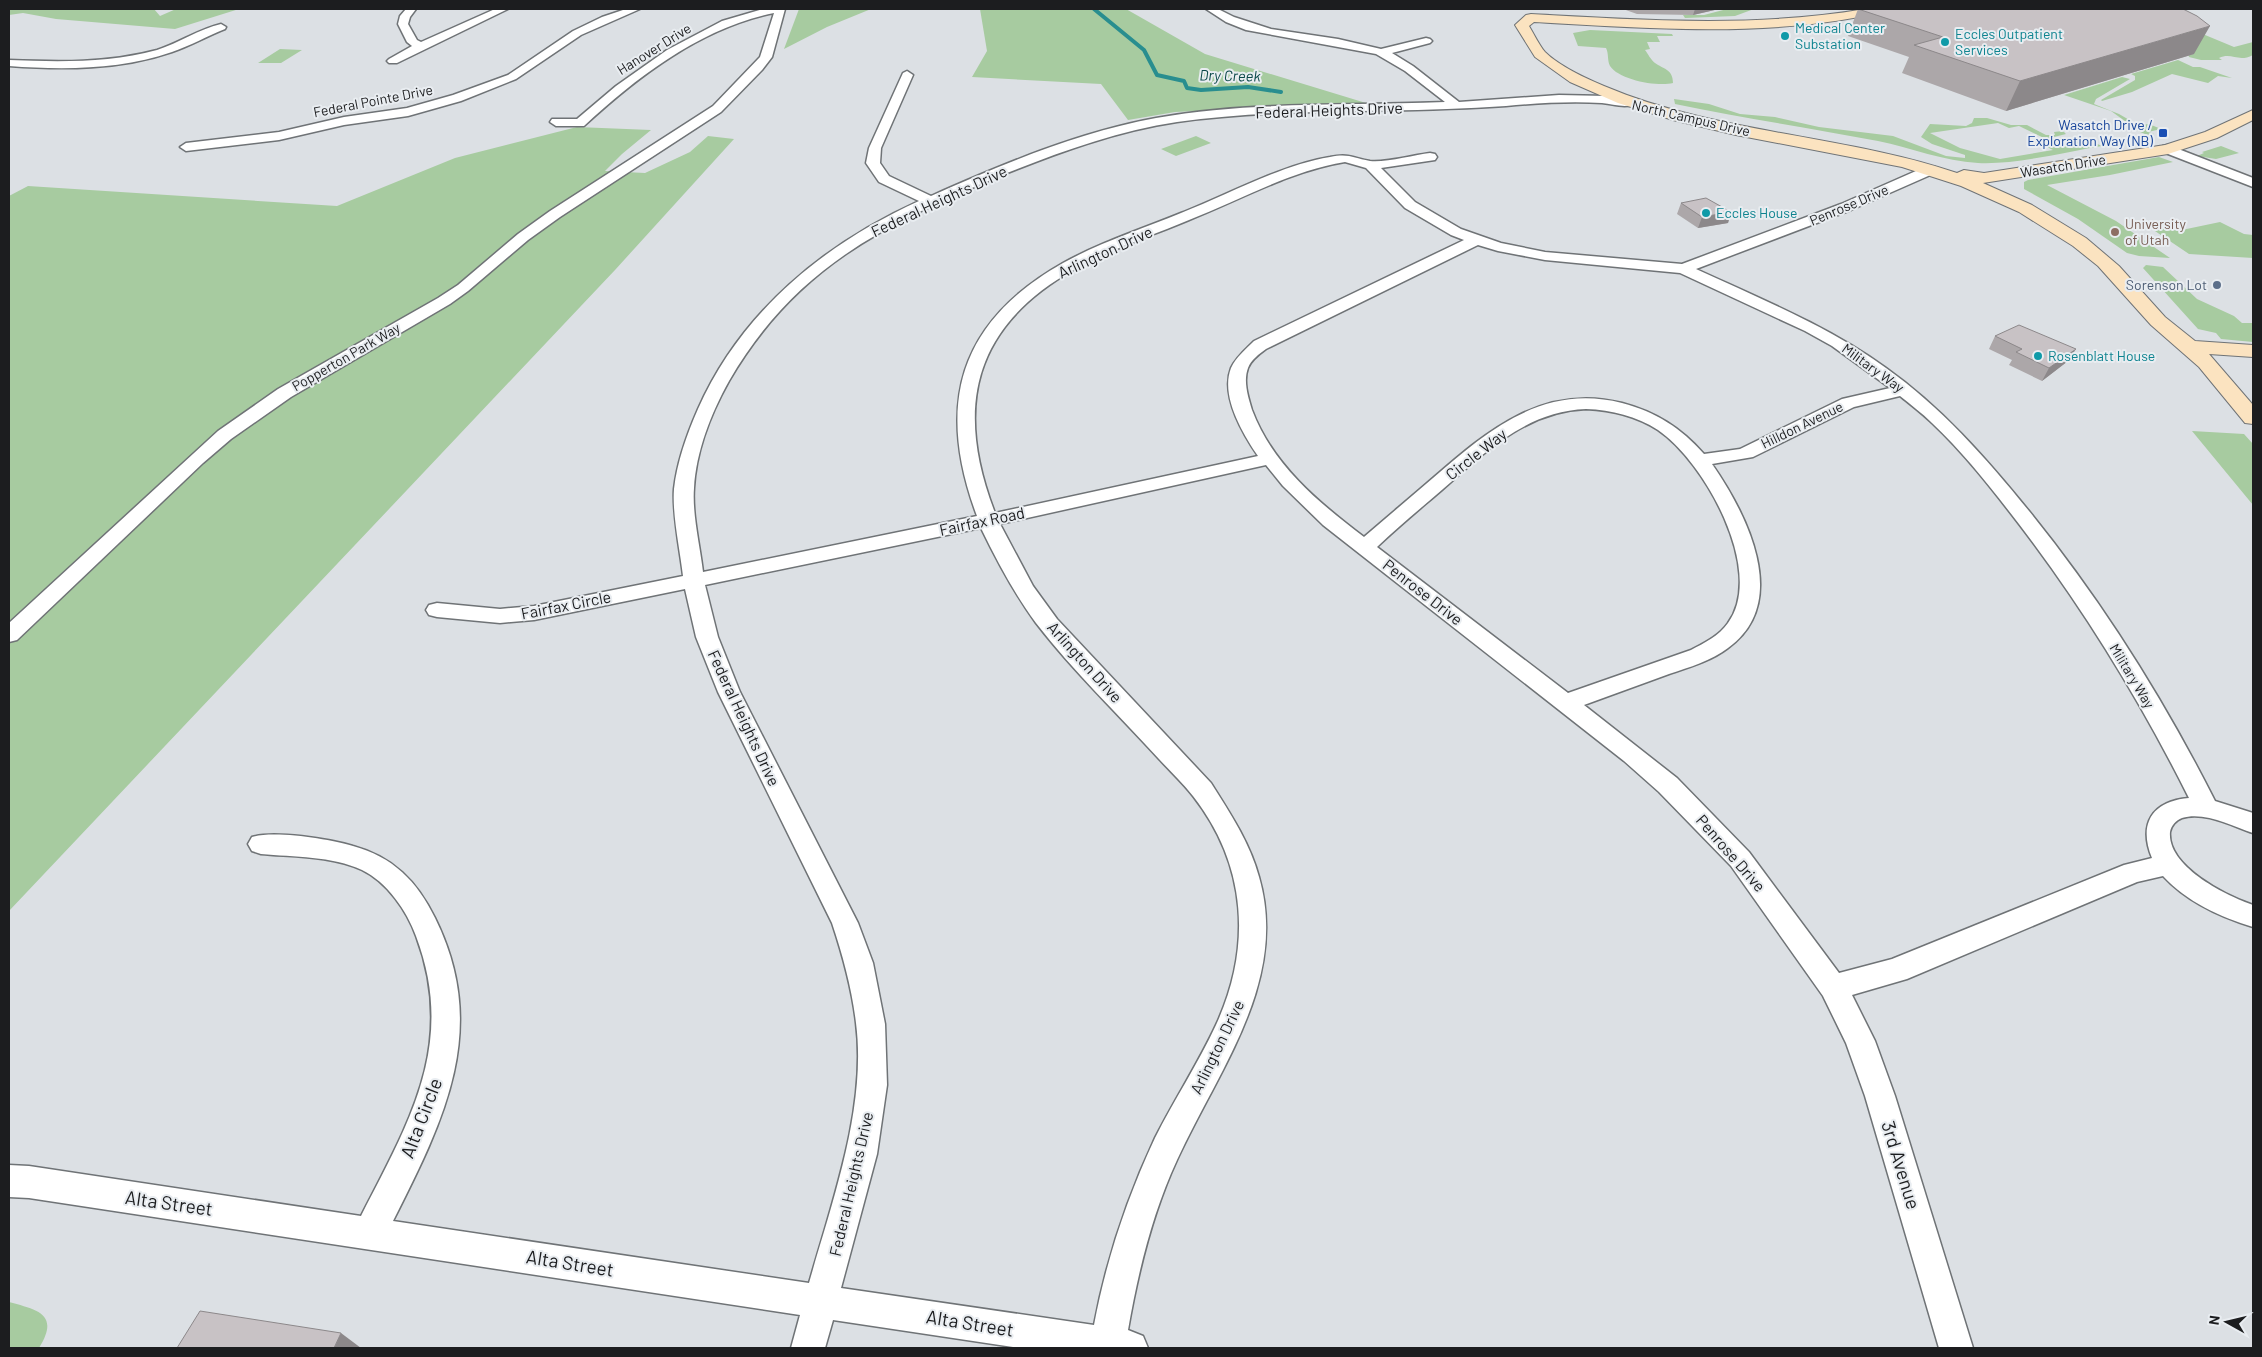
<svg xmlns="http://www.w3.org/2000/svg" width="2262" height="1357" viewBox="0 0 2262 1357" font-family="Barlow,sans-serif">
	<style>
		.green { fill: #a7cba0 }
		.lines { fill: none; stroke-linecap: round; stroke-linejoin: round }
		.stream { stroke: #298e8f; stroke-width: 4 }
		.street-casing { stroke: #6f7376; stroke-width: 3 }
		.secondary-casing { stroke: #6f7376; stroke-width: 2 }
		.street { fill: #fff; fill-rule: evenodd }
		.secondary { fill: #fbe3c0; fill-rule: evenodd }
		.wall { fill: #aca7a9 }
		.shaded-wall { fill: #8c888a }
		.building { fill: #c8c2c5; stroke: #8c888a }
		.culture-dot { fill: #0f9aa8; stroke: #e9edf1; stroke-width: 2 }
		.transit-dot { fill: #1a4fb4; stroke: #e9edf1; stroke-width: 2 }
		.education-dot { fill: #8d6e63; stroke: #e9edf1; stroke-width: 2 }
		.service-dot { fill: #5c6f8a; stroke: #e9edf1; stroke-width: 2 }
		.labels { text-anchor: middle; stroke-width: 4; stroke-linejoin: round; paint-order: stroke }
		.far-culture-label { font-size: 14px; fill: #0d838f; stroke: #e9edf1; text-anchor: start }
		.far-street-label { font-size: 14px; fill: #1c1d1f; stroke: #e9edf1 }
		.far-transit-label { font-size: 14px; fill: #164399; stroke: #e9edf1; text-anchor: end }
		.far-education-label { font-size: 14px; fill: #785e54; stroke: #e9edf1; text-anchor: start }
		.far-service-label { font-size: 14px; fill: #4e5e75; stroke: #e9edf1; text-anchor: end }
		.far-water-label { font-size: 15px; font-style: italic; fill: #0b4849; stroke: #e9edf1 }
		.street-label { font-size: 16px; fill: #1c1d1f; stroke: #e9edf1 }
		.near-street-label { font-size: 19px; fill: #1c1d1f; stroke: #e9edf1 }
	</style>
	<rect width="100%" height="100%" fill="#dce0e4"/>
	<path class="green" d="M9,9H154L160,16L176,9H239L175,29L56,19L23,13L9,15Z
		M799,9H871L827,27L784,49Z
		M980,9H1126L1205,54L1366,103L1175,112L1128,120L1101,84L972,77L987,51Z
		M1727,9H1754L1735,16L1685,18L1683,15H1704Z
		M2181,25L2234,47L2253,42V55C2238,63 2232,52 2219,58L2222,60H2201L2189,57Z
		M1590,30L1672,34L1673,36H1657L1660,42H1647L1650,49L1645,50C1648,54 1651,60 1655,63C1663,69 1673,69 1673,83C1658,87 1619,80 1610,66C1607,60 1609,54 1606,48L1578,46L1573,33Z
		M280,49L302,50L281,63H258Z
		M2178,60L2193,67H2200L2232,78L2218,76L2208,83L2172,74L2132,92L2102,101L2101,100L2135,80V76L2131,74Z
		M2122,77L2130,79L2096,99L2094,104L2119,114L2138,125L2149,124L2161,129L2148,132L2154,134L2150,136L2140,132L2111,111L2064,95Z
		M1674,99L1709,104L1740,114L1775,117L1819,127L1893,136L1946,156L1965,158V155L1932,144L1921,137L1930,124L1966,126L1972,123L1974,118H1987L2011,125H2027L2046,135H2055L2054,132L2063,131L2066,134L2046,139L2019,126L2009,128L1998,123L1930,133L1960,148L2000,159L2053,150L2047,147C2071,142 2078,136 2102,146C2066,152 2014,165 1978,163C1944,161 1911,148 1878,141C1810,128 1742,118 1675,104Z
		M577,127L651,130L622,154L605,171L645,173L690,152L708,136L734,139L615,270L9,911V196L28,186L337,206L455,158Z
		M1196,136L1211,143L1176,156L1161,149Z
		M2221,146L2239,153L2216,159L2197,156L2204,153L2202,152Z
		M2159,157L2173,162L2110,175L2047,185L2116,221L2170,258L2139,256L2127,253L2078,219L2024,189V182L2028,180Z
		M2220,222L2244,234L2253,235V258L2189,254L2152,229L2166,225L2177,231Z
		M2146,265L2163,267L2197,299L2234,316L2242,323H2253V342L2221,339L2216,333L2198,329L2143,268Z
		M2192,431L2244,434L2253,444V505Z
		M9,1302C38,1310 60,1314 39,1348H9Z"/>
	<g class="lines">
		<path class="stream" d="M1094,9L1144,50L1157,75L1184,81L1187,88L1201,90L1248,87L1281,92"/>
		<g class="street-casing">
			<path id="street" d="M406,9H416L410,17L408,24L417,40L421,42L495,9H508L397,63H389L387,61L389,59L412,46L407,42L398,24L400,16Z
				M626,9H640L581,35L516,79L461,101L408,116L344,125L279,140L186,151L180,147L186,143L279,132L344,117L407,108L453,95L508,75L573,31L602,17Z
				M763,9H785L772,57L762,70L721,112L560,217L528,240L468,291L450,304L291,397L231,439L203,463L17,640L9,642V623L218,431L278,389L438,298L458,285L518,234L550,211L713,106L760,57L774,13C701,28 638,76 584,126H556L550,122L552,119H577L616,86L667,50L722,21Z
				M1206,9H1218L1234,17L1271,29L1338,39L1381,49L1426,38L1430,39L1432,41L1430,43L1392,53L1413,66L1459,102L1559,95L1607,96L1630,99L1636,103C1627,109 1613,104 1602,103C1570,101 1538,103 1506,106C1397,114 1286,107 1177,122C1116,131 1057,153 1000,176C885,224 794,268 729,381C711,413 696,452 694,488C692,514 700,546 703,572L977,516C936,406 957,323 1063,263C1101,242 1142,229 1181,213C1227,195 1281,165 1330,157C1349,153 1353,158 1370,161C1384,163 1414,155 1430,153L1435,154L1437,157L1435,160L1381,168L1415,202L1461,229L1501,243L1545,252L1682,264L1841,204L1925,167H1935L1937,170L1935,173L1851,210L1696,269C1761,299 1828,326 1886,368C1941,407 1986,458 2029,511C2101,600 2163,698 2215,801L2253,813V833C2232,826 2204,811 2182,818C2176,820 2171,826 2170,832C2167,867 2227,896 2253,905V927C2220,917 2187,902 2163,876L2137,882L1907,979L1852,995L1875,1041L1895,1096L1973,1348H1939L1865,1096L1846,1043L1823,996L1731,866L1659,792L1624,761L1323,525L1283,486L1266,465L1000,524L1033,586L1057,619L1211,783C1230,813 1250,843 1259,877C1289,981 1218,1070 1177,1160C1152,1214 1138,1272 1128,1330L1143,1336L1148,1348H1019L833,1320L825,1348H791L800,1315L29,1198L9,1197V1165L29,1166L361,1216C409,1122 457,1044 416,936C407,911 387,882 362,870C332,856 294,857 261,854L252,851L248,844L252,837C274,830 330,839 353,846C393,857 417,881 435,918C490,1029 444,1120 393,1221L809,1283C832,1202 867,1107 856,1023C852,989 843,956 832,923L718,692L696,637L685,589L534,620L500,623L437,617L429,615L426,610L429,605L437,603L500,609L534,606L683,576C680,550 672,514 674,489C677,462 687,434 698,409C741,312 824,244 919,201L879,182L866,163L869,148L903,73L907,71L913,75L881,148L880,163L889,176L931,196C1003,164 1079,132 1156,118C1251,101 1349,106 1445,102L1405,71L1376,54L1246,30L1226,22ZM1345,162L1366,168L1405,208L1451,235L1464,240L1254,341C1246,349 1236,357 1231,368C1220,396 1243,434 1258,456L995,513C954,407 973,326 1075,269C1111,249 1151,236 1189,220C1240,200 1290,171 1345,162ZM1478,245L1498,251L1545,260L1680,273L1805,331L1832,346L1890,388L1842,399L1740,449L1704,454C1681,428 1656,412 1622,403C1544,383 1488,430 1433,478C1410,498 1387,517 1364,537C1319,503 1272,464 1252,410C1248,397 1243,381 1248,368C1251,360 1259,354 1266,349ZM1900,396C1911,405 1922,413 1932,423C1964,453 1992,489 2019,524C2084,609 2141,702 2189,798C2152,801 2138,824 2152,858L2124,865L1892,959L1839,973L1749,852L1677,778L1584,705C1612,695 1641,684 1669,674C1690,667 1711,661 1728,648C1792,602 1746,513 1712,464L1753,457L1854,407ZM1586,409C1612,410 1636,416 1658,430C1704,461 1766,571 1728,623C1719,636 1704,643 1691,650L1568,693L1377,547C1398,527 1421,508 1443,489C1485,452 1527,411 1586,409ZM981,528C997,561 1014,593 1036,623C1073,671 1118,714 1159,759C1170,771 1183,783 1193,796C1247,865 1252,947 1216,1025C1198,1064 1174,1100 1155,1138C1127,1198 1106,1261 1094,1325L841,1288L877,1154L887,1085L885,1024L873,963L858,923L740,692L718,637L705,585Z
				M221,24L226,27L225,29C207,36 190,46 172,52C120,70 63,70 9,66V60C59,62 109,63 157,50C179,43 199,29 221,24Z
				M2168,145L2253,178V187L2163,152L2162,149L2163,146Z"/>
		</g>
		<g class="secondary-casing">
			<path id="secondary" d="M1865,9H1891C1886,16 1868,16 1859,17C1752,37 1642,28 1534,22L1529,26C1534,34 1539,45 1545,52C1559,66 1585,78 1604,86C1717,134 1842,134 1957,173L1964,170L1984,173L2165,145L2205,132L2253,110V120L2217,138L2168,154L1983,183L2032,205L2086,238L2119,266L2165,317L2195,341L2253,345V357L2209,354L2253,405V424L2245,423L2199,367L2151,325L2098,266L2073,246L2019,212L1961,186L1902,167L1736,135L1673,120L1618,103L1570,82L1535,57L1515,25L1526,15L1531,14C1642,20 1754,28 1865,9Z"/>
		</g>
		<use href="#street" class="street"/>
		<use href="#secondary" class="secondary"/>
	</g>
	<path class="wall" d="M1623,9H1719L1693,15L1637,14Z
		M1858,9L2194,54L2006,111L1902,73L1909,57L1848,36Z
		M1681,203L1731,212L1728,223L1698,228L1677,214Z
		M1995,336L2068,361L2042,381L2009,365L2012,360L1989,349Z"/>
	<path class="shaded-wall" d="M1695,9H1719L1693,15Z
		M2210,26L2194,54L2006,111L2020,81Z
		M1731,212L1728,223L1698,228L1702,217Z
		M2076,349L2068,361L2042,381L2049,368Z
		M341,1333L361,1348H334Z"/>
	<path class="building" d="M1858,9H2183L2197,16L2210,26L2020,81L1914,45L1943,37Z
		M1706,198L1731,212L1702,217L1681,203Z
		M2019,325L2076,349L2049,368L2016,352L2022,349L1995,336Z
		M200,1311L341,1333L334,1348H177Z"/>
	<g class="culture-dot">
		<circle cx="1785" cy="36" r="5"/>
		<circle cx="1945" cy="42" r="5"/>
		<circle cx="1706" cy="213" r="5"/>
		<circle cx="2038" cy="356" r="5"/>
	</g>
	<rect class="transit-dot" x="2158" y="128" width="10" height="10" rx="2.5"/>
	<circle class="education-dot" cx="2115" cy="232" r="5"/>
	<circle class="service-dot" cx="2217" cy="285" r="5"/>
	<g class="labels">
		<g class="far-culture-label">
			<text x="1795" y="33">Medical Center<tspan x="1795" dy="16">Substation</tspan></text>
			<text x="1955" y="39">Eccles Outpatient<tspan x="1955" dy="16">Services</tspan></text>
			<text x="1716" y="218">Eccles House</text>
			<text x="2048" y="361">Rosenblatt House</text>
		</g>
		<g class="far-street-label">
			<text transform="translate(654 49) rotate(-32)" y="5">Hanover Drive</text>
			<text transform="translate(373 101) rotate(-11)" y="5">Federal Pointe Drive</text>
			<text transform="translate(1691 118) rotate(13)" y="5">North Campus Drive</text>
			<text transform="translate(2063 166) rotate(-9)" y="5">Wasatch Drive</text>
			<text transform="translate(1849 205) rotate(-23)" y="5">Penrose Drive</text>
			<text transform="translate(346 357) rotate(-30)" y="5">Popperton Park Way</text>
			<text transform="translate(1873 368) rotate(36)" y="5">Military Way</text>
			<text transform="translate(1802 425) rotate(-26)" y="5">Hilldon Avenue</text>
			<text transform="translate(2132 676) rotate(59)" y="5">Military Way</text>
		</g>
		<g class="far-transit-label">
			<text x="2153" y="130">Wasatch Drive /<tspan x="2153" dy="16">Exploration Way (NB)</tspan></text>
		</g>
		<g class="far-education-label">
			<text x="2125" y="229">University<tspan x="2125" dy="16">of Utah</tspan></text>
		</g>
		<g class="far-service-label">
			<text x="2207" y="290">Sorenson Lot</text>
		</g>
		<g class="far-water-label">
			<text transform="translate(1230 76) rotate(1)" y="5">Dry Creek</text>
		</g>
		<g class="street-label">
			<text transform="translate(1329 110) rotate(-2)" y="6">Federal Heights Drive</text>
			<text transform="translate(939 201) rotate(-25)" y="6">Federal Heights Drive</text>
			<text transform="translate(1105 252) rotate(-25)" y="6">Arlington Drive</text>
			<text transform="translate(1476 454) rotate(-38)" y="6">Circle Way</text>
			<text transform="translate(982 521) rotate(-12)" y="6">Fairfax Road</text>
			<text transform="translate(1423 592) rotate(38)" y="6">Penrose Drive</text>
			<text transform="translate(566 605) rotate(-11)" y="6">Fairfax Circle</text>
			<text transform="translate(1085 662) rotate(48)" y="6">Arlington Drive</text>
			<text transform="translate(744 718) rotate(65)" y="6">Federal Heights Drive</text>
			<text transform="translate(1731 853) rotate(49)" y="6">Penrose Drive</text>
			<text transform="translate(1217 1047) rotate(-64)" y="6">Arlington Drive</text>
			<text transform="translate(851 1184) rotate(-77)" y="6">Federal Heights Drive</text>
		</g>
		<g class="near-street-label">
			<text transform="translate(421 1118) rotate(-69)" y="7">Alta Circle</text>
			<text transform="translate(1901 1165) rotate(73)" y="7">3rd Avenue</text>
			<text transform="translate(169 1203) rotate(8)" y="7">Alta Street</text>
			<text transform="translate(570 1263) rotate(9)" y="7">Alta Street</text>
			<text transform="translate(970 1323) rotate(9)" y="7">Alta Street</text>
		</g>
	</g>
	<rect width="2262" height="1357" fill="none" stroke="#1c1d1f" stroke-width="20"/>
	<g transform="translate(2227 1322) rotate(278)" stroke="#e9edf1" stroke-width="4" paint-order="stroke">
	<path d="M0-4L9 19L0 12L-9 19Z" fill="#1c1d1f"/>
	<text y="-8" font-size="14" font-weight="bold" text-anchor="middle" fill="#1c1d1f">N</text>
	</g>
</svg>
